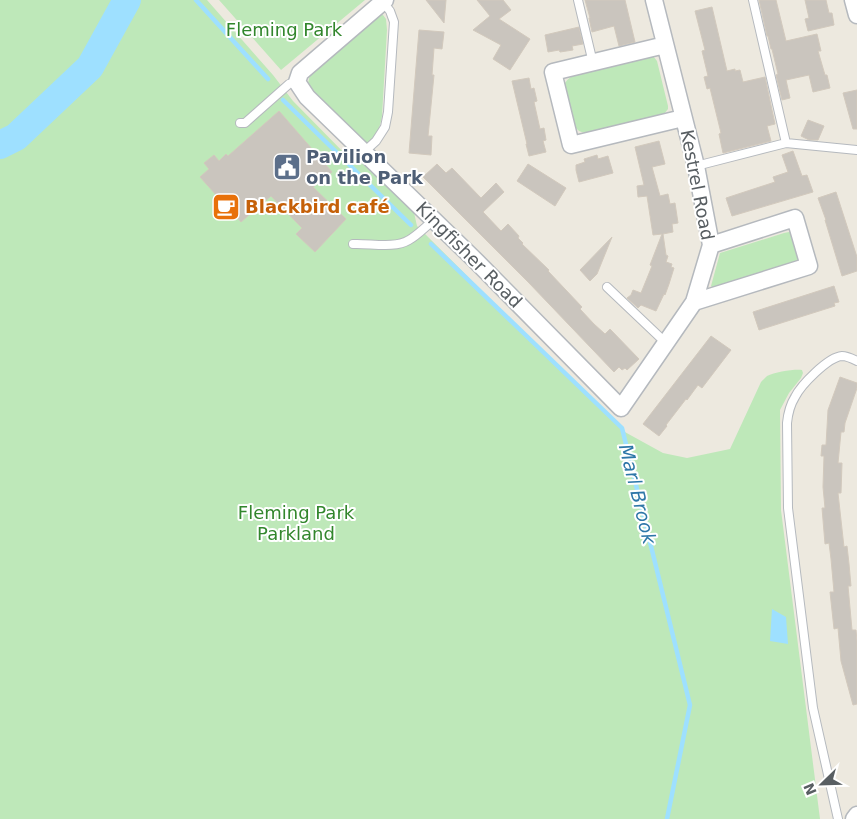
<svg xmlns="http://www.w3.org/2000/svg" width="857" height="819" viewBox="0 0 857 819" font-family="'DejaVu Sans',sans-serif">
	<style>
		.green { fill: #bee8b9 }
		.water { fill: #9ee0ff }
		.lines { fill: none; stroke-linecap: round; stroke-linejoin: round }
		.stream { stroke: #9ee0ff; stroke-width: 4.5 }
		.river { stroke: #9ee0ff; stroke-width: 28 }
		.building { fill: #cac5be; stroke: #d2c9bd }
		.service-casing { stroke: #b5b9be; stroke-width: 10 }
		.minor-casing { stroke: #b5b9be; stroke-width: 19 }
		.service { stroke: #fff; stroke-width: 8 }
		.minor { stroke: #fff; stroke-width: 16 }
		.labels { text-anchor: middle; stroke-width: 4; stroke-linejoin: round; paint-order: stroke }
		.park-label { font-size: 18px; fill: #32862c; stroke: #fff }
		.service-label { font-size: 18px; font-weight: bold; fill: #4e5e75; stroke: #fff; text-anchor: start }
		.street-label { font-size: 18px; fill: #585e62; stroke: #fff }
		.food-label { font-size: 18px; font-weight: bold; fill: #c56008; stroke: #fff; text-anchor: start }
		.water-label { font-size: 19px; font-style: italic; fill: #2e77a8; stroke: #fff }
	</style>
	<rect width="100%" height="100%" fill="#ede9df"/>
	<path class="green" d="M0,0H207L273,75L293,101L354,163L358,159L413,208L417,226L623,431L663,453L687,458L730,449L761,382C761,382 767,376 767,376C775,372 794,369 802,370L803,373L801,378L789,393L780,410L781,510L820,819H0Z
		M219,0H365L281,70Z
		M381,14L383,15L386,19L387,30L382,116C380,129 376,136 366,145L310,90L308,83L310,74L378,15Z
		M653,56L657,61L668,106V109L664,114L595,132C584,133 579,134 573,124L564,89C564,82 567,80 572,76Z
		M789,232L793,233L799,260L797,264L714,289L711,286L720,253L784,233Z"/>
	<path class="water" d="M772,609L786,617L788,644L770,641Z"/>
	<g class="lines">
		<path class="stream" d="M196,0L268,79
			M283,100L411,225
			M431,244L622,428L690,705L667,819"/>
		<path class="river" d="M0,145L16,137L90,67L127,0"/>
	</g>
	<path class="building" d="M426,0H446L444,23Z
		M477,0H503L511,10L499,19L530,39L510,70L493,59L501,45L473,30L490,16Z
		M585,0H625L635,42L619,46L614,26L592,32L589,18H590Z
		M759,0H776L786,41L817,34L821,51H818L825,75H827L830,88L813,92L809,75L786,80L790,98L782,100L776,75L778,74L772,49H771L768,36H767Z
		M805,0H826L829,13H832L834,25L808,31L805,19L809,18Z
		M712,7L727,71L735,69V71L740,70L743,82L765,77L775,124L767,126L771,141L723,153L719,134L721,133L710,88L707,89L704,77L708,76L702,51L705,50L695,11Z
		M579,27L583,44L572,46L573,50L560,52L559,50L548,52L545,35Z
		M419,30L444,32L442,49L434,48L432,75H434L428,136H432L431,155L409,153Z
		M529,78L531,89L534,88L537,101L534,102L540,129L544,128L546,140L543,141L546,152L529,156L526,144H527L512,81Z
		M857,90V129H853L843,93Z
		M279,111L332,172L313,187L346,219L315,252L296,234L302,228L271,196L241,222L231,210L216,209L217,196L200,177L209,169L204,163L214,155L219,161L226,154L228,156Z
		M808,120L824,126L818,140H809L801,136Z
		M659,141L665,164L652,167L660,196L668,194L670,204L675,203L678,223L672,224L673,232L663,234L666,255L668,256L666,262L672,264L671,267L674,268L669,284L665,295L664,294L656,311L641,305L638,308L627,298L631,295L633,290L641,293L652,266L650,265L662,234L653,235L647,196L638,197L637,186L644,185L635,147Z
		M793,151L802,176L807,175L813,192L732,216L726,198L775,182L773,177L788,172L782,155Z
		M597,155L598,159L608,156L613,173L579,182L576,170V165L585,162L584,159Z
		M437,164L446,173L452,168L481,198L496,183L504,192L483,212L501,231L508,224L519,236L518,238L523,243L522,244L549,270L548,271L582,307L580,309L594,324L605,334L610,329L639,359L627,370L625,368L622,370L619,367L614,372L529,283L423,177Z
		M528,164L566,188L555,206L517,181Z
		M836,192L857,257V271L842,276L825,220H826L818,198Z
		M612,237L597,274L590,281L580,270Z
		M834,286L839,302L834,303L835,306L759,330L753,312Z
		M711,336L731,350L702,388L698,385L687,400L686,399L666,425L667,426L659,436L643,424Z
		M840,377L857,383V388L845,423L844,432H841L838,463H842L841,493H838L844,547L847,546L849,564L851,586H848L852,630H856L857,641V704L853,705L841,661L838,628L834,629L830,592H834L831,559L829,543L825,544L822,508H825L823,487L824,456H821L822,445H826L828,410Z"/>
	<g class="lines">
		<g class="service-casing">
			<path id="service" d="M578,0L593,63
				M753,0L786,143
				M240,123H245L289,84L297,82
				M364,152L376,141L385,127L388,112L394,22L390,11L383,2
				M696,166L786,143L857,150
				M353,244C370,243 394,249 409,240C418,235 426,226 434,220
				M607,287L666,343
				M838,819L813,708L788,508L787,423C788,413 790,405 795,397C801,385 828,357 842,356C847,356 853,359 857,361"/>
		</g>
		<g class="minor-casing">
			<path id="minor" d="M385,0L300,73L297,82L307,97L475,260L621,408L694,302L711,245L696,166L654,0
				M853,0L857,15
				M665,45L553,72L571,145L683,118
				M694,302L809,266L795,218L711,245
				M854,819L857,815"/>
		</g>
		<use href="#service" class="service"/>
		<use href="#minor" class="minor"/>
	</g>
	<defs>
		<g id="civic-square" transform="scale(1.4375)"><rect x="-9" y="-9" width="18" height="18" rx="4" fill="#5c6f8a" stroke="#fff"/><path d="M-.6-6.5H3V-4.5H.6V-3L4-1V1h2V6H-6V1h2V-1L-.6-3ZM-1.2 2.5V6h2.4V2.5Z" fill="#fff"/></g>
		<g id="cafe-square" transform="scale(1.4375)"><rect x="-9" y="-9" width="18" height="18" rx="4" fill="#e8710a" stroke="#fff"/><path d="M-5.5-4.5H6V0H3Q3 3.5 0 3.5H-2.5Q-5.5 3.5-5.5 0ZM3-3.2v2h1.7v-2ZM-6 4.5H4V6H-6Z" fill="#fff"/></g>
	</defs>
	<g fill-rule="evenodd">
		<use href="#civic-square" x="287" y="167"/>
		<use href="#cafe-square" x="226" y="207"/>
	</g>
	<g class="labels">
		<g class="park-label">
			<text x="284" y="36">Fleming Park</text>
			<text x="296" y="519">Fleming Park<tspan x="296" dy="21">Parkland</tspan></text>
		</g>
		<g class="service-label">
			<text x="306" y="163">Pavilion<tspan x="306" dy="21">on the Park</tspan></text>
		</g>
		<g class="street-label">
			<text transform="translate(697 185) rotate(79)" y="6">Kestrel Road</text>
			<text transform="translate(469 255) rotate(45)" y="6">Kingfisher Road</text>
		</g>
		<g class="food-label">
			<text x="245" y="213">Blackbird café</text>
		</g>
		<g class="water-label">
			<text transform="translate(638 494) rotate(76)" y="7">Marl Brook</text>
		</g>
	</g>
	<g transform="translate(822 784) rotate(247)" stroke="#ffffff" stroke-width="4" paint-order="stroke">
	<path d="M0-4L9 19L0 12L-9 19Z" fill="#585e62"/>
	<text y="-8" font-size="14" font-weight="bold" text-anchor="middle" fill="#585e62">N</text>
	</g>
</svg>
